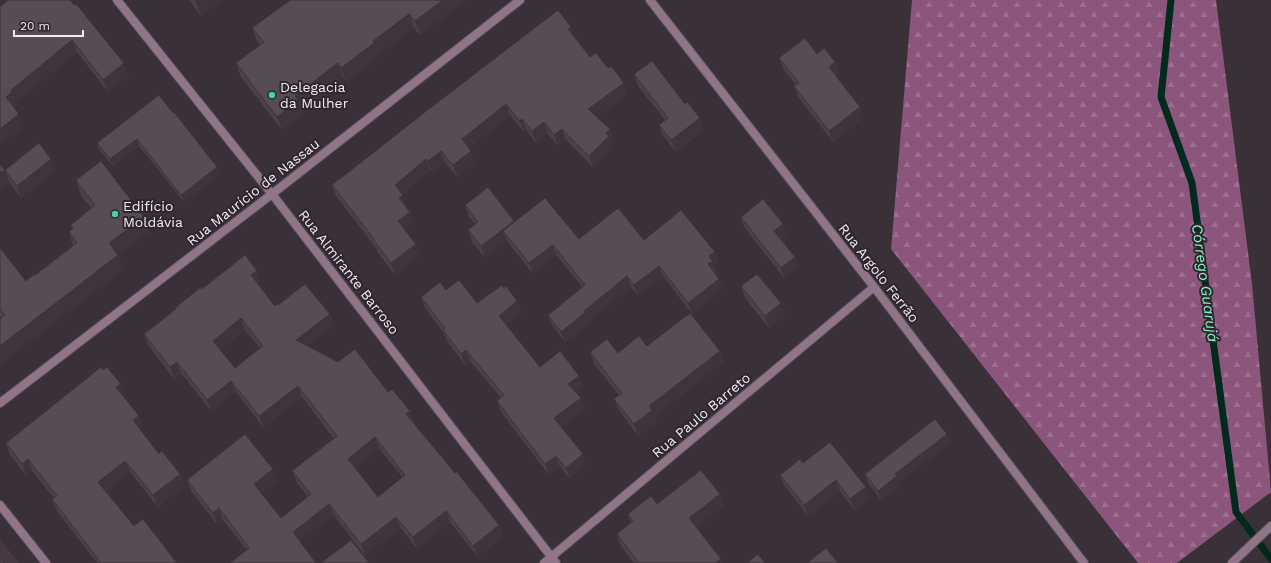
<svg xmlns="http://www.w3.org/2000/svg" width="1271" height="563" viewBox="0 0 1271 563" font-family="'Work Sans',sans-serif">
	<style>
		.built { fill: #483843 }
		.forest { fill: url(#forest-firs) }
		.lines { fill: none; stroke-linecap: round; stroke-linejoin: round }
		.stream { stroke: #002a1b; stroke-width: 7 }
		.minor-casing { stroke: #574e54; stroke-width: 10 }
		.minor { stroke: #8f7587; stroke-width: 8 }
		.wall { fill: #4a4147; fill-rule: evenodd }
		.shaded-wall { fill: #3c353a }
		.building { fill: #564c53; stroke: #3c353a; fill-rule: evenodd }
		.poi-dot { fill: #41d4a1; stroke: #30262d; stroke-width: 1.5 }
		.labels { text-anchor: middle; stroke-width: 4; stroke-linejoin: round; paint-order: stroke }
		.poi-label { font-size: 14px; fill: #f1ebef; stroke: #30262d; text-anchor: start }
		.street-label { font-size: 14px; fill: #f1ebef; stroke: #30262d }
		.water-label { font-size: 15px; font-style: italic; fill: #83f2c5; stroke: #30262d }
	</style>
	<defs>
		<pattern id="forest-firs" width="22" height="20" patternUnits="userSpaceOnUse"><rect width="22" height="20" fill="#8c557c"/><path d="M5 1l3.5 6h-7zM16 11l3.5 6h-7z" fill="#9d6e8f"/></pattern>
	</defs>
	<rect width="100%" height="100%" fill="#3a3037"/>
	<path class="built" d="M0,539L19,563H0Z"/>
	<path class="forest" d="M912,0H1216L1252,284L1271,492L1177,563H1138L891,249Z"/>
	<g class="lines">
		<path class="stream" d="M1171,0L1161,97L1192,183L1236,512L1271,559"/>
		<g class="minor-casing">
			<path id="minor" d="M117,0L272,194L556,563
				M650,0L874,287L1084,563
				M0,403L272,194L520,0
				M0,505L46,563
				M544,563L874,287
				M1232,563L1271,526"/>
		</g>
		<use href="#minor" class="minor"/>
	</g>
	<path class="wall" d="M8,0L129,76L108,92L77,52L16,102L17,105L14,107L24,126L0,145V5L1,6Z
		M189,0H222L201,16Z
		M466,0L420,35L414,28L378,54L379,57L346,82L343,77L302,109L303,114L282,130L241,77L236,63L260,45L257,41L252,28Z
		M575,38L590,57L628,94L597,117L614,141L611,143L613,147L593,167L566,140L558,146L548,134L536,143L526,130L524,132L510,115L469,148L475,162L457,177L445,162L432,172L430,170L402,194L407,207H406L410,212L414,223L405,230L420,255L395,275L378,253L376,248L336,196L332,185Z
		M817,54L835,62L839,74L836,76L864,118L833,142L799,98L794,86L796,85L784,70L779,58Z
		M634,74L685,104L700,118L704,130L676,152L663,136L659,125L665,120L638,86Z
		M159,95L220,174L184,202L139,146L113,166L99,150L97,143Z
		M51,159L55,171L21,198L9,182L0,189V164L5,170Z
		M76,180L149,232L118,255L124,270L1,318L0,317V248L26,281L34,276L73,245L69,232L72,229L71,225L91,208L81,196Z
		M465,205L514,222L579,239L644,240L715,252L718,262L714,265L716,271L715,272L719,279L723,289L692,314L663,276L638,296L631,287L589,320L590,323L565,342L552,325L548,315L583,288L556,255L533,274L507,241L485,258L472,242L468,230L475,224L469,217Z
		M741,217L783,224L787,234L780,238L795,257L798,267L784,278L744,227Z
		M261,282L258,284L275,306L278,305L334,325L307,346L388,392L410,411L414,422L413,423L499,525L503,536L478,557L450,522L417,549L401,528L365,556L334,515L247,550L223,520L217,524L191,491L187,480H277L261,493L281,518L308,497L297,483L292,471L334,439L302,397L263,427L236,392L211,411L181,373L174,379L148,345L144,334L175,310V308L202,289ZM245,330L260,348L235,368L220,350ZM379,448L403,478L378,497L355,468Z
		M741,286L781,303L786,315L769,328L745,298Z
		M504,288L517,301L521,312L506,324L540,367L583,387L576,392L581,398L585,409L561,427L587,465L570,479L560,467L549,475L501,412L497,401L501,398L470,361L465,365L447,341L443,332L425,308L421,297L446,290L477,303Z
		M647,346L724,362L655,416L657,421L638,436L619,410L614,399L619,395L594,364L590,352L618,353Z
		M103,370L121,384L125,395L123,397L143,427L140,429L159,454L180,474L184,486L158,507L130,472L106,491L134,526L177,563H97L57,511L52,499L54,498L32,471L26,475L10,455L6,443Z
		M947,434L950,443L899,482L900,486L881,500L868,483L865,474Z
		M803,463L870,498L854,510L840,491L808,516L784,485L780,475Z
		M720,494L724,506L696,528L722,563H634L621,546L617,534L631,523L628,514L657,504Z"/>
	<path class="shaded-wall" d="M195,0H222L201,16Z
		M443,0H466L420,35L415,21Z
		M409,14L414,28L378,54L379,57L346,82L341,68L373,41Z
		M571,27L575,38L572,41L568,29Z
		M72,40L77,52L16,102L17,105L10,110L6,97L11,90Z
		M835,62L839,74L833,78L829,67Z
		M124,63L129,76L108,92L103,80Z
		M338,63L343,77L302,109L303,114L282,130L277,117L295,96Z
		M624,83L628,94L593,120L588,109Z
		M506,104L510,115L466,150L462,139Z
		M860,107L864,118L833,142L829,131Z
		M19,114L24,126L0,145V129Z
		M700,118L704,130L676,152L671,140Z
		M522,119L526,130L524,132L520,121Z
		M544,122L548,134L536,143L532,131Z
		M562,129L566,140L558,146L554,135Z
		M610,129L614,141L611,143L613,147L593,167L589,156L606,133Z
		M137,139L139,146L113,166L110,159Z
		M441,151L445,162L432,172L428,161Z
		M471,151L475,162L457,177L453,165Z
		M51,159L55,171L21,198L17,186Z
		M426,159L430,170L399,196L395,185Z
		M217,167L220,174L184,202L181,195Z
		M5,170L9,182L0,189V173Z
		M403,195L407,207L403,209L399,198Z
		M410,212L414,223L402,233L398,221Z
		M144,217L149,232L118,255L124,270L0,365V346L109,243Z
		M514,221L518,232L503,231L507,241L485,258L481,246Z
		M783,224L787,234L778,240L774,231Z
		M416,244L420,255L395,275L391,263Z
		M553,245L556,255L533,274L529,263Z
		M715,252L718,262L714,265L716,271L712,275L708,264L709,256Z
		M795,257L798,267L784,278L781,268Z
		M659,266L663,276L638,296L634,285Z
		M257,271L261,282L255,287L251,275Z
		M627,276L631,287L589,320L590,323L565,342L561,332L584,311Z
		M719,279L723,289L692,314L688,303Z
		M517,301L521,312L503,327L499,316Z
		M781,303L786,315L769,328L765,316Z
		M330,314L334,325L300,352L296,340Z
		M241,318L245,330L217,352L213,341Z
		M466,350L470,361L465,365L461,354Z
		M720,351L724,362L655,416L657,421L638,436L634,424L649,406Z
		M177,362L181,373L174,379L170,367Z
		M579,376L583,387L573,395L568,384Z
		M231,381L236,392L211,411L207,400Z
		M121,384L125,395L120,399L116,387Z
		M298,386L302,397L263,427L259,416Z
		M581,398L585,409L558,430L554,418Z
		M410,411L414,422L410,425L406,414Z
		M139,416L143,427L137,432L133,420Z
		M947,434L950,443L899,482L900,486L881,500L878,491L895,474Z
		M375,437L379,448L352,470L348,459Z
		M583,454L587,465L570,479L566,468Z
		M556,456L560,467L549,475L545,464Z
		M28,459L32,471L26,475L22,464Z
		M125,461L130,472L103,494L98,482Z
		M273,469L277,480L258,495L254,484Z
		M180,474L184,486L158,507L153,495Z
		M836,480L840,491L808,516L804,505Z
		M866,487L870,498L854,510L850,499Z
		M720,494L724,506L693,530L689,518Z
		M329,504L334,515L297,544L293,532Z
		M219,508L223,520L217,524L213,513Z
		M446,511L450,522L417,549L413,537Z
		M396,517L401,528L365,556L361,544Z
		M499,525L503,536L478,557L473,546Z
		M721,559L722,563H715Z"/>
	<path class="building" d="M8,0H70L74,5L76,4L124,63L103,80L72,40L11,90L12,92L6,97L19,114L0,129V5L1,6Z
		M290,0H443L415,21L409,14L373,41L374,43L341,68L338,63L295,96L298,100L277,117L236,63L264,42L252,28Z
		M558,10L571,27L568,29L590,57L596,53L608,68L611,66L624,83L588,109L610,129L606,133L609,136L589,156L562,129L554,135L544,122L532,131L522,119L520,121L506,104L462,139L471,151L453,165L441,151L428,161L426,159L395,185L403,195L399,198L410,212L398,221L416,244L391,263L374,241L375,240L332,185L425,112Z
		M805,38L817,54L824,48L835,62L829,67L860,107L829,131L794,86L799,83L779,58Z
		M652,61L685,104L687,102L700,118L671,140L659,125L668,118L634,74Z
		M159,95L173,113L174,112L217,167L181,195L137,139L110,159L97,143Z
		M39,143L51,159L17,186L5,170Z
		M101,161L144,217L109,243L118,255L0,346V319L5,315L0,309V248L26,281L33,275L34,276L77,243L69,232L73,228L71,225L95,205L76,180Z
		M0,164L5,170L0,173Z
		M488,187L514,221L481,246L468,230L478,222L465,205Z
		M545,198L579,239L618,208L644,240L681,210L715,252L709,256L713,261L708,264L719,279L688,303L659,266L634,285L627,276L584,311L586,312L561,332L548,315L585,285L553,245L529,263L503,231Z
		M763,199L783,224L774,231L795,257L781,268L741,217Z
		M245,255L257,271L251,275L275,306L277,304L278,305L305,284L330,314L296,340L338,362L355,349L388,392L392,389L410,411L406,414L455,473L456,471L499,525L473,546L446,511L413,537L396,517L361,544L329,504L293,532L316,563H230L249,548L219,508L213,513L187,480L245,434L273,469L254,484L281,518L311,494L292,471L337,436L298,386L259,416L231,381L207,400L177,362L170,367L144,334L176,309L175,308L201,287L202,289ZM241,318L263,346L235,368L213,341ZM375,437L405,475L378,497L348,459Z
		M757,274L781,303L765,316L741,286Z
		M459,280L477,303L502,285L504,288L506,286L517,301L499,316L540,367L560,351L579,376L568,384L581,398L554,418L583,454L566,468L556,456L545,464L497,401L504,395L466,350L461,354L443,330L445,328L421,297L440,282L446,290Z
		M690,313L720,351L649,406L652,410L634,424L614,399L622,393L590,352L607,339L618,353L639,336L647,346Z
		M101,367L103,370L107,367L121,384L116,387L139,416L133,420L159,454L162,451L180,474L153,495L125,461L98,482L134,526L143,519L177,563H101L52,499L57,496L28,459L22,464L6,443Z
		M935,419L947,434L895,474L897,476L878,491L865,474Z
		M830,442L866,487L850,499L836,480L804,505L780,475L800,459L803,463Z
		M701,470L720,494L689,518L721,559L715,563H639L617,534L633,521L628,514L651,496L657,504Z
		M351,540L369,563H321Z
		M826,548L838,563H807Z
		M758,554L765,563H747Z
		M0,558L4,563H0Z"/>
	<g class="poi-dot">
		<circle cx="272" cy="95" r="4"/>
		<circle cx="115" cy="214" r="4"/>
	</g>
	<g class="labels">
		<g class="poi-label">
			<text x="280" y="92">Delegacia<tspan x="280" dy="16">da Mulher</tspan></text>
			<text x="123" y="211">Edifício<tspan x="123" dy="16">Moldávia</tspan></text>
		</g>
		<g class="street-label">
			<text transform="translate(253 192) rotate(-38)" y="5">Rua Maurício de Nassau</text>
			<text transform="translate(349 272) rotate(52)" y="5">Rua Almirante Barroso</text>
			<text transform="translate(879 273) rotate(52)" y="5">Rua Argolo Ferrão</text>
			<text transform="translate(701 415) rotate(-40)" y="5">Rua Paulo Barreto</text>
		</g>
		<g class="water-label">
			<text transform="translate(1205 283) rotate(82)" y="5">Córrego Guarujá</text>
		</g>
	</g>
	<path d="M14 30v6h69v-6" fill="none" stroke="#f1ebef" stroke-width="2"/>
	<text x="20" y="30" font-size="12" fill="#f1ebef" stroke="#30262d" stroke-width="3" paint-order="stroke">20 m</text>
</svg>
